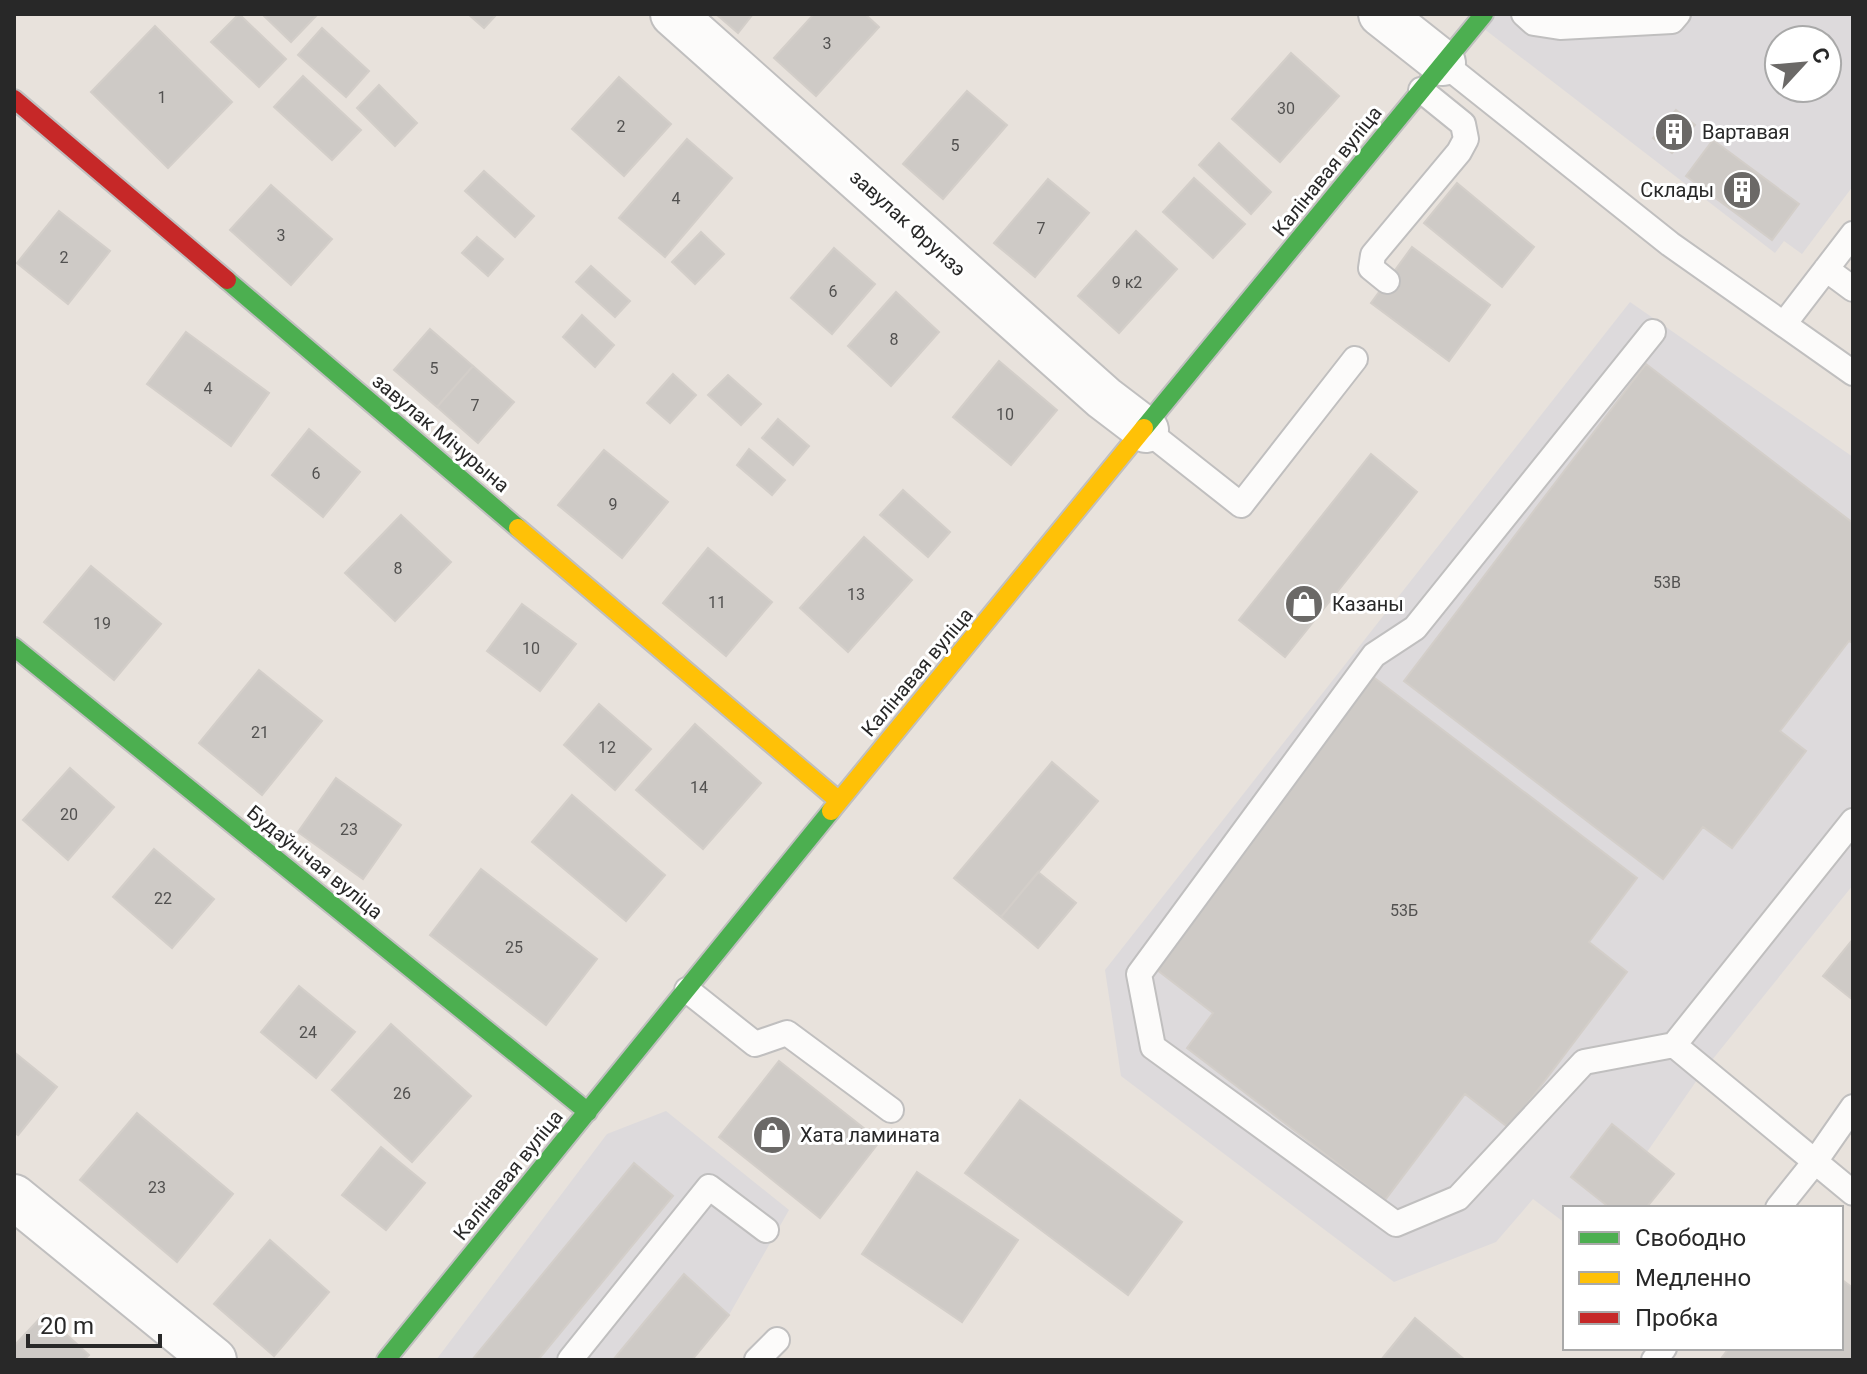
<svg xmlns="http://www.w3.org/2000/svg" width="1867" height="1374" viewBox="0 0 1867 1374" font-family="Roboto,sans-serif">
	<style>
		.industrial { fill: #dddadc; fill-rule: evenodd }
		.building { fill: #cecac6; stroke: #d3cec9; stroke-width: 2 }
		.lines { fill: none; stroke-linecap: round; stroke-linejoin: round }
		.lane-casing { stroke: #c0bfbf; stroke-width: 28 }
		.street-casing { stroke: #c0bfbf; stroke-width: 48 }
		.fast-casing { stroke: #c0bfbf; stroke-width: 22 }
		.slow-casing { stroke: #c0bfbf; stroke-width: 22 }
		.jam-casing { stroke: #c0bfbf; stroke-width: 22 }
		.lane { stroke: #fcfbfa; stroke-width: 24 }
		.street { stroke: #fcfbfa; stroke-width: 44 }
		.fast { stroke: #4caf50; stroke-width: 18 }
		.slow { stroke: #ffc107; stroke-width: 18 }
		.jam { stroke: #c62828; stroke-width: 18 }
		.labels { text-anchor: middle; stroke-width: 6; stroke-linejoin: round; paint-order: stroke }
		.number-label { font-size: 16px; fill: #525150 }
		.poi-label { font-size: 20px; fill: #282828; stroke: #fff; text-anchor: start }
		.street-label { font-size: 20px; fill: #282828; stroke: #fff }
	</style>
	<rect width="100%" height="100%" fill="#e8e2dc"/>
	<path class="industrial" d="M1495,14H1853V186L1802,254L1784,241L1775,253L1483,28ZM1779,40H1827V88H1779Z
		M1630,302L1853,457V885L1704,1070L1647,1152L1674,1174L1646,1208H1610L1605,1205L1603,1208H1565V1223L1533,1199L1496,1242L1394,1282L1121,1076L1105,970Z
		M666,1111L789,1210L729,1315L692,1360H436L607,1134Z"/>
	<path class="building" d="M239,14L286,59L259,87L211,42Z
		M262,14H314L316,16L291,42Z
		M468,14H497L484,28Z
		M716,14H753L738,33Z
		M814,14H865L879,27L816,96L774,58Z
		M155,26L232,102L168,168L91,92Z
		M322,28L369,71L346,97L298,55Z
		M1291,53L1339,96L1280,162L1232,119Z
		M303,76L361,130L332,160L274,107Z
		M619,77L671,124L624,176L572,129Z
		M379,85L417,123L395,146L357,108Z
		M967,91L1007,125L943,199L903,164Z
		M1676,110L1695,125L1672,153L1653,138Z
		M687,139L732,178L665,257L619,218Z
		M1713,140L1799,204L1772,240L1686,176Z
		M1219,143L1271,192L1251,214L1199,165Z
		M484,171L534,216L515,237L465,191Z
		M1194,178L1245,224L1213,258L1163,212Z
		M1048,179L1089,213L1035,277L994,243Z
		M1457,183L1534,247L1502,287L1424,223Z
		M271,185L332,239L291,285L230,230Z
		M59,211L110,251L68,304L17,263Z
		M1136,231L1177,269L1119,333L1078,296Z
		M701,232L724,254L695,284L672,262Z
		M477,237L503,259L488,276L462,253Z
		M1412,247L1490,305L1449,361L1371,303Z
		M834,248L875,284L832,334L791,298Z
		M591,266L630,301L615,317L576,282Z
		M896,292L939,332L891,386L848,346Z
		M582,315L614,345L595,367L563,337Z
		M430,329L473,366L437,407L394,370Z
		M186,332L269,393L231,446L147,384Z
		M999,361L1057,410L1011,465L953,417Z
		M1646,364L1853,523V643L1849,641L1780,731L1806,751L1732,848L1703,827L1663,879L1404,681Z
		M473,366L514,402L478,443L437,407Z
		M673,374L696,395L670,423L647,403Z
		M728,375L761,404L741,425L708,395Z
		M778,419L809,446L793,465L762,438Z
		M309,429L360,472L323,517L272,475Z
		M749,449L785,480L772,495L737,465Z
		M604,450L668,502L622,558L558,505Z
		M1371,454L1417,492L1285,657L1239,620Z
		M903,490L950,532L928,557L880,515Z
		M401,515L451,562L395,621L345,573Z
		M864,537L912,580L848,652L800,608Z
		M708,548L772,602L726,656L663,603Z
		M91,566L161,624L114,680L44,622Z
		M522,604L576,644L540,691L487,651Z
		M259,670L322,721L262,795L199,743Z
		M1372,676L1637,878L1589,942L1627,972L1509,1128L1465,1094L1385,1200L1187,1048L1213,1013L1152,966Z
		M599,704L651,749L615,790L564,745Z
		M695,724L761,783L703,849L636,790Z
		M1052,762L1098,801L1001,917L954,878Z
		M70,768L114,807L68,860L23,820Z
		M336,778L401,825L363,879L298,832Z
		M572,795L665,875L626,921L532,842Z
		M154,849L214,899L172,948L113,897Z
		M481,869L597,959L546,1025L430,935Z
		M1038,872L1076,903L1038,948L1001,917Z
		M1853,939V1000L1823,976Z
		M299,986L355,1032L316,1078L261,1032Z
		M391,1024L471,1096L412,1162L332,1090Z
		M14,1052L57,1087L18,1135L14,1132Z
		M779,1061L880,1141L820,1218L719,1137Z
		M1020,1100L1182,1222L1128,1295L965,1173Z
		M137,1113L233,1194L177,1262L80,1180Z
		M1612,1124L1674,1174L1646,1208H1610L1571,1177Z
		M381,1147L425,1183L386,1230L342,1195Z
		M634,1163L673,1196L538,1360H472Z
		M917,1172L1018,1240L962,1322L862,1254Z
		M270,1240L329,1292L274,1356L214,1304Z
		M684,1274L729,1315L692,1360H613Z
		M1841,1279L1853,1288V1360H1720L1729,1348H1841Z
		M44,1314L89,1355L84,1360H14V1346Z
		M1415,1318L1465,1360H1381Z"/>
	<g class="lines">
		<g class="lane-casing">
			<path id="lane" d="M1524,14L1534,23L1560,27L1672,21L1678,14
				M1443,63L1670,244L1853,373
				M1826,269L1853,289
				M1387,281L1371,268L1373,255L1459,152L1466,139L1463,124L1421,90
				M1784,324L1853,234
				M1653,332L1415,628L1374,655L1139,974L1153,1047L1396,1224L1458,1198L1584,1062L1674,1045L1853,821
				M1146,430L1241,505L1355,359
				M687,990L755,1044L787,1033L891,1110
				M1674,1045L1853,1193
				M1778,1208L1814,1163L1853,1107
				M570,1360L709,1187L766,1230
				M757,1360L777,1340
				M1654,1360L1664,1348"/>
		</g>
		<g class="street-casing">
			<path id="street" d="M673,14L1104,398L1146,430
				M1381,14L1443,63
				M14,1197L214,1360"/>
		</g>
		<g class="fast-casing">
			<path id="fast" d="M227,280L518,528
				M1144,428L1484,14
				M14,647L588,1112
				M386,1360L831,811"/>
		</g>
		<g class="slow-casing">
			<path id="slow" d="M518,528L839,801
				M831,811L1144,428"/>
		</g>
		<g class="jam-casing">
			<path id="jam" d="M14,99L227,280"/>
		</g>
		<use href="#lane" class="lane"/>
		<use href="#street" class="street"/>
		<use href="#fast" class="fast"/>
		<use href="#slow" class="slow"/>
		<use href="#jam" class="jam"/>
	</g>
	<defs>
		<g id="building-disc" transform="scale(2)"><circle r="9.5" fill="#6b6967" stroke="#fff"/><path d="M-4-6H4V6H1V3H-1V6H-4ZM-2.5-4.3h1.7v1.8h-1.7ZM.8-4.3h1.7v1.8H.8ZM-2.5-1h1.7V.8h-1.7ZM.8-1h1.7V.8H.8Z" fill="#fff"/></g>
		<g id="shop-disc" transform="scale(2)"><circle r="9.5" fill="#6b6967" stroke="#fff"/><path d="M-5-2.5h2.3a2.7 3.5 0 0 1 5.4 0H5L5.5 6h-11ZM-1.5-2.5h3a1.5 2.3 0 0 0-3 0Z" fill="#fff"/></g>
	</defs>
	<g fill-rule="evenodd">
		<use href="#building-disc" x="1674" y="132"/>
		<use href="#building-disc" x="1742" y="190"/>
		<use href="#shop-disc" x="1304" y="604"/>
		<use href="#shop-disc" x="772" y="1135"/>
	</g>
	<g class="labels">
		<g class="number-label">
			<text x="827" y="49">3</text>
			<text x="162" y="103">1</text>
			<text x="1286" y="114">30</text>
			<text x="621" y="132">2</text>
			<text x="955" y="151">5</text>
			<text x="676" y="204">4</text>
			<text x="1041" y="234">7</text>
			<text x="281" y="241">3</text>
			<text x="64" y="263">2</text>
			<text x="1127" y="288">9 к2</text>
			<text x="833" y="297">6</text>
			<text x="894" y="345">8</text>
			<text x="434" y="374">5</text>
			<text x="208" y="394">4</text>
			<text x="475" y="411">7</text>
			<text x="1005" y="420">10</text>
			<text x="316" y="479">6</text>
			<text x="613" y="510">9</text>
			<text x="398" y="574">8</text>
			<text x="1667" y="588">53В</text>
			<text x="856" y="600">13</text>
			<text x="717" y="608">11</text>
			<text x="102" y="629">19</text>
			<text x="531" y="654">10</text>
			<text x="260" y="738">21</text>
			<text x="607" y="753">12</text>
			<text x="699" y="793">14</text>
			<text x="69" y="820">20</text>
			<text x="349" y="835">23</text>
			<text x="163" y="904">22</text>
			<text x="1404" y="916">53Б</text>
			<text x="514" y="953">25</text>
			<text x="308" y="1038">24</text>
			<text x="402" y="1099">26</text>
			<text x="157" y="1193">23</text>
		</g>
		<g class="poi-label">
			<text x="1702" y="139">Вартавая</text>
			<text x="1714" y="197" text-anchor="end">Склады</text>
			<text x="1332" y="611">Казаны</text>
			<text x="800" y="1142">Хата ламината</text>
		</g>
		<g class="street-label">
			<text transform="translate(1327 171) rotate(-51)" y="7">Калінавая вуліца</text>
			<text transform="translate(908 223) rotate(42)" y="7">завулак Фрунзэ</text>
			<text transform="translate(441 433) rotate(40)" y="7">завулак Мічурына</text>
			<text transform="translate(917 672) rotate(-50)" y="7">Калінавая вуліца</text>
			<text transform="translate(315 862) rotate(39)" y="7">Будаўнічая вуліца</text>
			<text transform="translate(508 1175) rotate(-51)" y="7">Калінавая вуліца</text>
		</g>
	</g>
	<rect width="1867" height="1374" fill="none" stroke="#282828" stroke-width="32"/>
	<rect x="1563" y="1206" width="280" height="144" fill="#ffffff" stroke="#a9a9a9" stroke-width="2"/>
	<rect x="1579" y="1232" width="40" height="12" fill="#4caf50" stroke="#a9a9a9" stroke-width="2"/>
	<text x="1635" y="1246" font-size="24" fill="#282828">Свободно</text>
	<rect x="1579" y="1272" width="40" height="12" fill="#ffc107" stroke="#a9a9a9" stroke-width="2"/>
	<text x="1635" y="1286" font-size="24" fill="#282828">Медленно</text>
	<rect x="1579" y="1312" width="40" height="12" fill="#c62828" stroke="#a9a9a9" stroke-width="2"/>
	<text x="1635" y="1326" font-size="24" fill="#282828">Пробка</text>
	<g transform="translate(1803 64) rotate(64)"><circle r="38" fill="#ffffff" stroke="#a9a9a9" stroke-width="2"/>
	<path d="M0-6L14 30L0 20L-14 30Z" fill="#6b6967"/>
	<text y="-12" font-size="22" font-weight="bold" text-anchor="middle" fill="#282828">С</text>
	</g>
	<path d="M28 1334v12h132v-12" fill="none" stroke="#282828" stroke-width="4"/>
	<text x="40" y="1334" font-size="24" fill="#282828" stroke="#ffffff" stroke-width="6" paint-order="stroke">20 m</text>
</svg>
